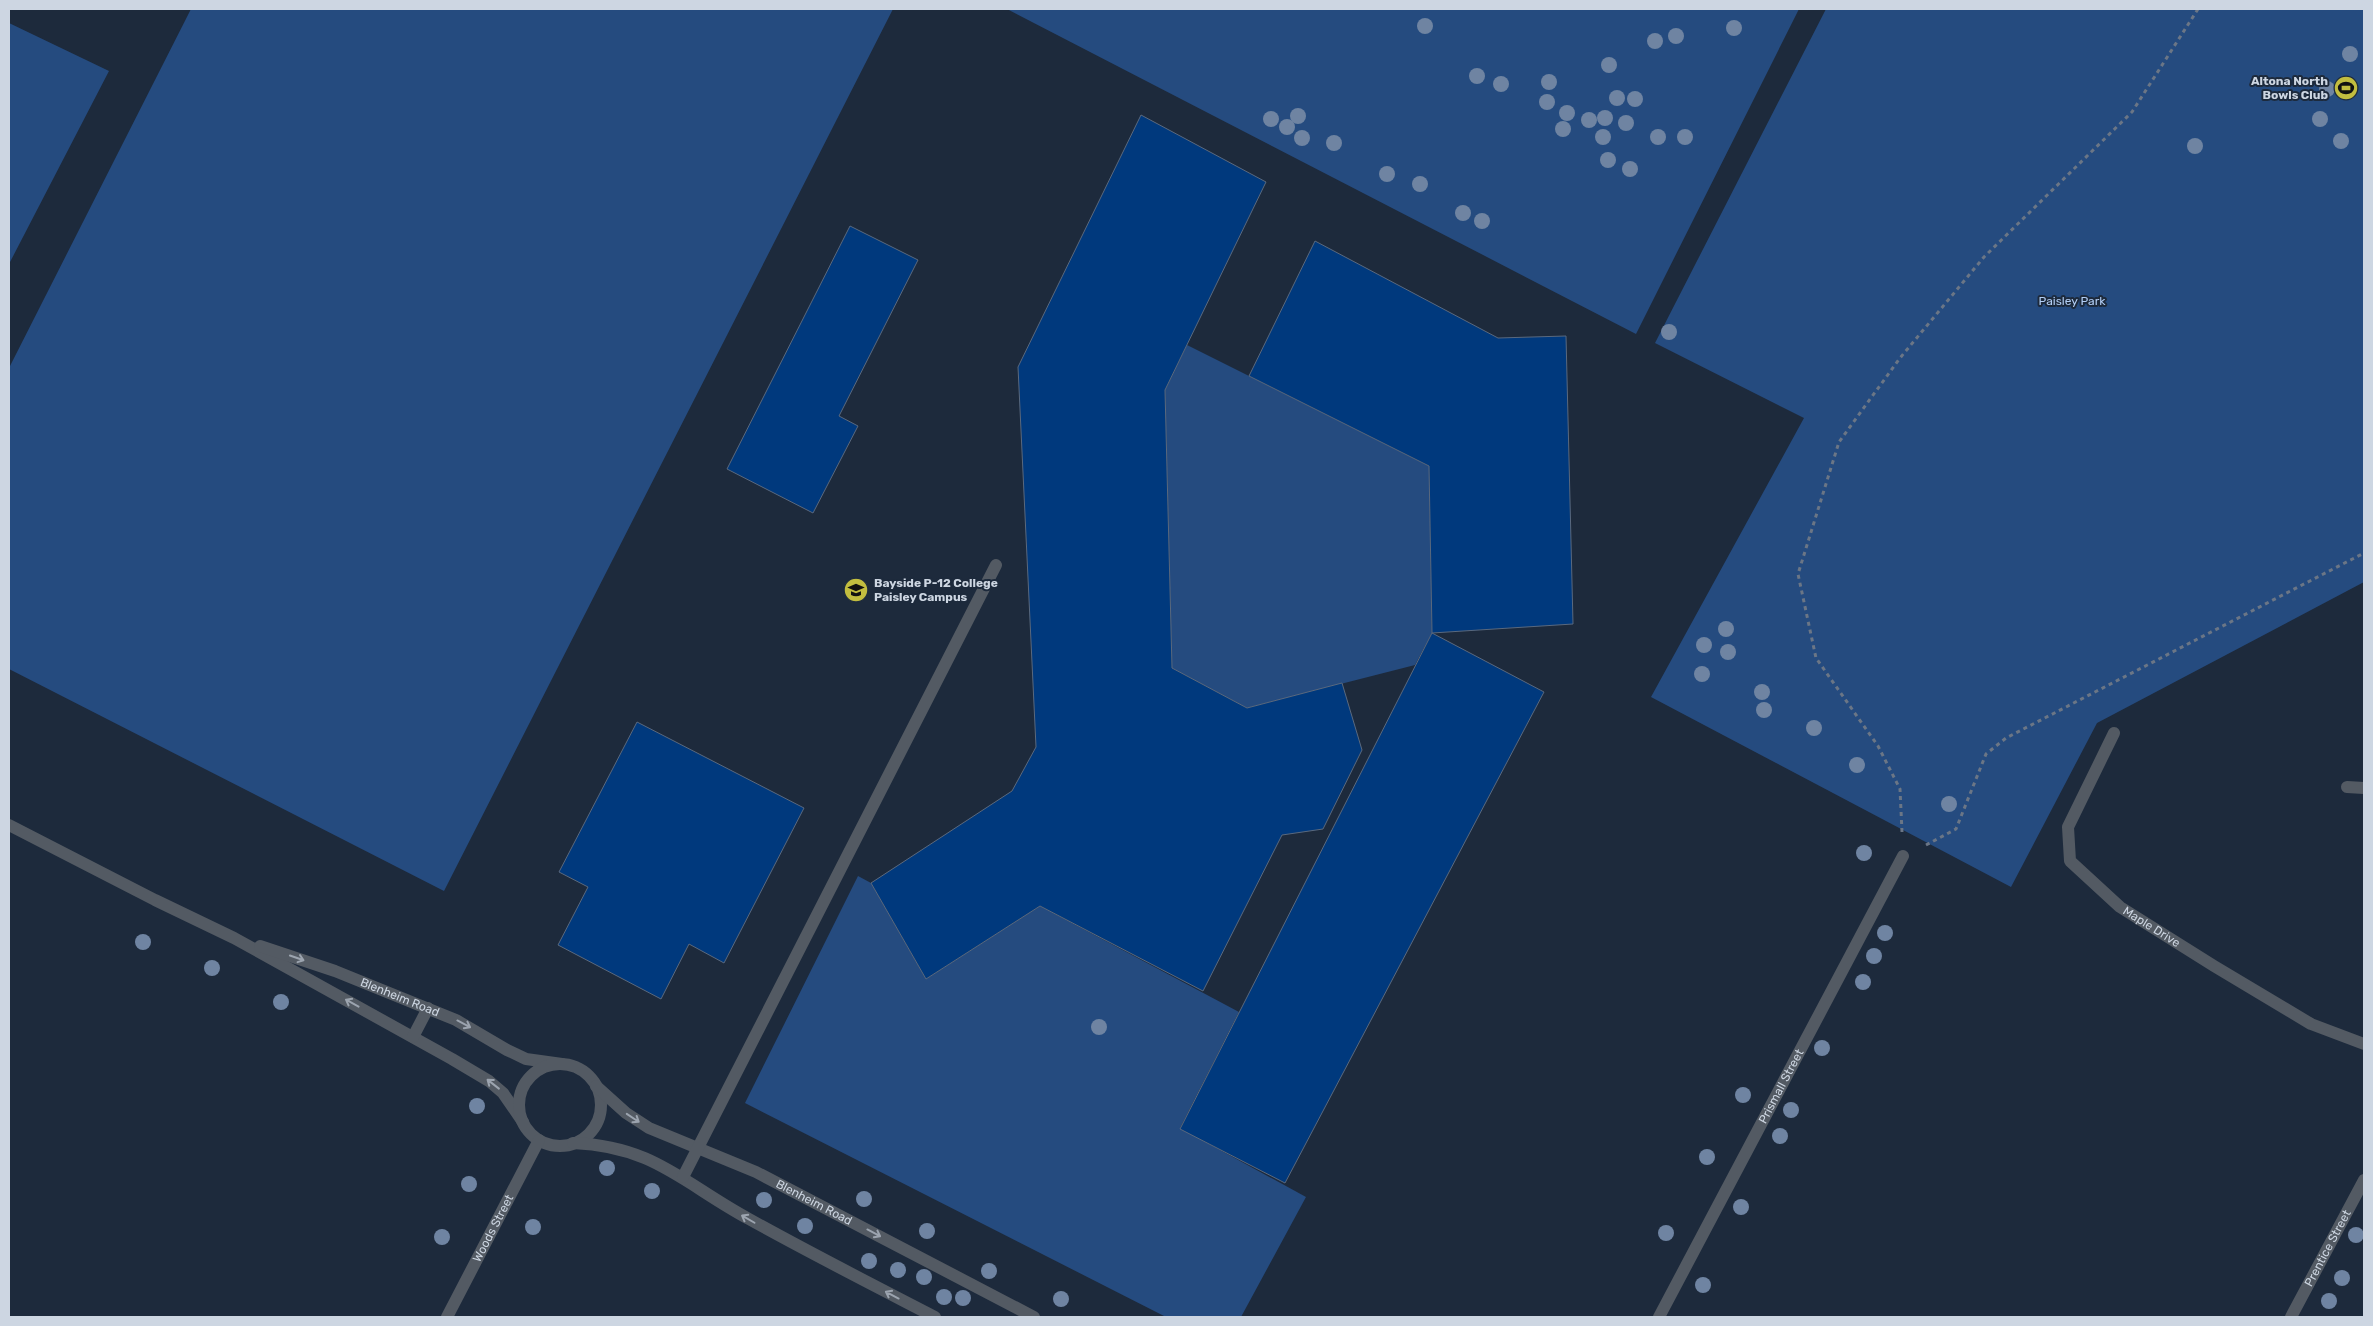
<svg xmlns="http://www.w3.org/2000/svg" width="2373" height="1326" viewBox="0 0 2373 1326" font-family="Rubik,sans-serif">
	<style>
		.green { fill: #254b7f }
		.building { fill: #00397d; stroke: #5a697e }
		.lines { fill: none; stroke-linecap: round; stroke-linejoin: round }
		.path { stroke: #6b7686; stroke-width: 3; stroke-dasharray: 4 4; stroke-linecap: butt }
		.minor { stroke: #535a63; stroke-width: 12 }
		.tree { fill: #6f84a2 }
		.oneway { stroke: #9ca4af }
		.labels { text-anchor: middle; stroke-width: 4; stroke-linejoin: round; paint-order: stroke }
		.poi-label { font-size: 12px; font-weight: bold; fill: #cdd6e2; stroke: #1d2a3c; text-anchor: end }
		.park-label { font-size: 12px; fill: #b2cef5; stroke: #1d2a3c }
		.street-label { font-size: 12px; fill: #cdd6e2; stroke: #1d2a3c }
	</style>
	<rect width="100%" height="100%" fill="#1d2a3c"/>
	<path class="green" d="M191,9H893L444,891L9,669V368Z
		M1007,9H1799L1636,334Z
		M1826,9H2364V582L2097,723L2011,887L1651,697L1804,418L1655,343Z
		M9,23L109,71L9,264Z
		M1187,345L1429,466L1432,633L1415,665L1247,708L1172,668L1165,390Z
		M858,876L871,883L926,979L1040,906L1239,1012L1180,1128L1306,1197L1241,1317H1166L745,1103Z"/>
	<path class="building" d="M1141,115L1266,182L1165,390L1172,668L1247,708L1342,683L1362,750L1323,829L1282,835L1203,991L1040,906L926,979L871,883L1012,791L1036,747L1018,367Z
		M850,226L918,260L839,416L858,426L813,513L727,469Z
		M1315,241L1498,338L1566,336L1573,624L1432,633L1429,466L1249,376Z
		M1432,633L1544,692L1285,1183L1180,1129Z
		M637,722L804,808L724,963L689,944L661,999L558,945L588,887L559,872Z"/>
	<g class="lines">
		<path class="path" d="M1902,832L1900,789L1878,746L1816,658L1798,574L1839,442L1900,358L1984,257L2132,112L2198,9
			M1926,845L1956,829L1986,754L2006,738L2364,553"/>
		<g class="minor">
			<path id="s1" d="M2114,733L2068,827L2070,861L2120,907L2214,966L2311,1024L2364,1044"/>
			<path d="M2347,787L2364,788"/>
			<path d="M9,825L155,900L234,938L452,1059L489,1081L503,1093L523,1122"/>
			<path id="s2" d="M260,946L335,971L456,1020L507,1050L526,1059L562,1064"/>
			<path d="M413,1037L428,1008"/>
			<circle cx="560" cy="1105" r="41"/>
			<path id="s3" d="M596,1086L626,1113L649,1128L756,1172L1034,1317"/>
			<path d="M573,1143C654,1146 684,1184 749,1219C810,1253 873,1285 935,1317"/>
			<path d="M683,1177L996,565"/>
			<path id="s4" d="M447,1317L539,1140"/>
			<path id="s5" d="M1659,1317L1903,856"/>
			<path id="s6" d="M2291,1317L2364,1180"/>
		</g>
	</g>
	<g class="tree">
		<circle cx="1425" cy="26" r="8"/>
		<circle cx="1734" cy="28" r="8"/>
		<circle cx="1676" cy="36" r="8"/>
		<circle cx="1655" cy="41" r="8"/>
		<circle cx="2350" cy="54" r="8"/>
		<circle cx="1609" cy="65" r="8"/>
		<circle cx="1477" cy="76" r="8"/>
		<circle cx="1549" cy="82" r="8"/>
		<circle cx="1501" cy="84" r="8"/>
		<circle cx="2327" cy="89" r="8"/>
		<circle cx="1617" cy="98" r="8"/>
		<circle cx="1635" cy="99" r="8"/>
		<circle cx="1547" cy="102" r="8"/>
		<circle cx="1567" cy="113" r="8"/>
		<circle cx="1298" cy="116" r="8"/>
		<circle cx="1605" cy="118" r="8"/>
		<circle cx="1271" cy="119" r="8"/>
		<circle cx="2320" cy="119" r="8"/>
		<circle cx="1589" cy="120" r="8"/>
		<circle cx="1626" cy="123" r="8"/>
		<circle cx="1287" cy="127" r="8"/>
		<circle cx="1563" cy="129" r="8"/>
		<circle cx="1603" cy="137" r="8"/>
		<circle cx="1658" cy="137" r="8"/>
		<circle cx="1685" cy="137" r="8"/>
		<circle cx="1302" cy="138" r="8"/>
		<circle cx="2341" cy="141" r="8"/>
		<circle cx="1334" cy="143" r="8"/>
		<circle cx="2195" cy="146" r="8"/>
		<circle cx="1608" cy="160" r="8"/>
		<circle cx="1630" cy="169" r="8"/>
		<circle cx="1387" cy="174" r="8"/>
		<circle cx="1420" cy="184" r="8"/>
		<circle cx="1463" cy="213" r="8"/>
		<circle cx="1482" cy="221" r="8"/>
		<circle cx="1669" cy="332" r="8"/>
		<circle cx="1726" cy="629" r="8"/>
		<circle cx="1704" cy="645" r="8"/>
		<circle cx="1728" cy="652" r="8"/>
		<circle cx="1702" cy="674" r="8"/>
		<circle cx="1762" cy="692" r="8"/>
		<circle cx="1764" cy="710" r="8"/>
		<circle cx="1814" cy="728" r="8"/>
		<circle cx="1857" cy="765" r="8"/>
		<circle cx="1949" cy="804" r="8"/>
		<circle cx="1864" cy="853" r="8"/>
		<circle cx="1885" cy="933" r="8"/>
		<circle cx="143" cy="942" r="8"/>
		<circle cx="1874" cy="956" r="8"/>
		<circle cx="212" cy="968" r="8"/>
		<circle cx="1863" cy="982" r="8"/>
		<circle cx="281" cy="1002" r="8"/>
		<circle cx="1099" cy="1027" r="8"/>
		<circle cx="1822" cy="1048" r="8"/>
		<circle cx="1743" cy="1095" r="8"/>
		<circle cx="477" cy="1106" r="8"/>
		<circle cx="1791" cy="1110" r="8"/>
		<circle cx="1780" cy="1136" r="8"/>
		<circle cx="1707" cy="1157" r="8"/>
		<circle cx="607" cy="1168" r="8"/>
		<circle cx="469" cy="1184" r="8"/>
		<circle cx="652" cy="1191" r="8"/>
		<circle cx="864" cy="1199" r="8"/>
		<circle cx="764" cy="1200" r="8"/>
		<circle cx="1741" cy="1207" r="8"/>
		<circle cx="805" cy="1226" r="8"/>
		<circle cx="533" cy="1227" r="8"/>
		<circle cx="927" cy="1231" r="8"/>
		<circle cx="1666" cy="1233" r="8"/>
		<circle cx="2356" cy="1235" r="8"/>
		<circle cx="442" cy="1237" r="8"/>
		<circle cx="869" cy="1261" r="8"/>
		<circle cx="898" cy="1270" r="8"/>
		<circle cx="989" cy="1271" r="8"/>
		<circle cx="924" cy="1277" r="8"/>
		<circle cx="2342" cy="1278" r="8"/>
		<circle cx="1703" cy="1285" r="8"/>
		<circle cx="944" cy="1297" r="8"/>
		<circle cx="963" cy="1298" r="8"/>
		<circle cx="1061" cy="1299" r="8"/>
		<circle cx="2329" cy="1301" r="8"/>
	</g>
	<defs><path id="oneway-shaft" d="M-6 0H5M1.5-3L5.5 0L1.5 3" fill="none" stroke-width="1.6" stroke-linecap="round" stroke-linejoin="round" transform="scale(1.25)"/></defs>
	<g class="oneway">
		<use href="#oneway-shaft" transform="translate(297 958) rotate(19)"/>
		<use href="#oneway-shaft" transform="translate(352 1003) rotate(-151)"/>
		<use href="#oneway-shaft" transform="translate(464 1024) rotate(28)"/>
		<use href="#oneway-shaft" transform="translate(493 1084) rotate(-142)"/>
		<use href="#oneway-shaft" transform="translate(633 1118) rotate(34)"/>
		<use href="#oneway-shaft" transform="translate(748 1219) rotate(-150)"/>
		<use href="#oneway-shaft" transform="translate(874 1233) rotate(28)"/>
		<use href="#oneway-shaft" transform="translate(892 1295) rotate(-152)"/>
	</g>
	<defs>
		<g id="stadium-disc" transform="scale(1.25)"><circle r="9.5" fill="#c2bd3f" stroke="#1d2a3c"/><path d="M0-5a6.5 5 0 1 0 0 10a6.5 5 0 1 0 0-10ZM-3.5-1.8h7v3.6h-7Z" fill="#111"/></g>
		<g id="school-disc" transform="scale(1.25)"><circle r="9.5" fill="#c2bd3f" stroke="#1d2a3c"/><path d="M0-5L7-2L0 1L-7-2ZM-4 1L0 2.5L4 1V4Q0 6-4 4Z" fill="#111"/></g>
	</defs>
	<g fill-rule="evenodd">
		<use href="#stadium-disc" x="2346" y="88"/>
		<use href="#school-disc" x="856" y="590"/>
	</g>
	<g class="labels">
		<g class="poi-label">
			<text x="2328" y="85">Altona North<tspan x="2328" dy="14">Bowls Club</tspan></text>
			<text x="874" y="587" text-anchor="start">Bayside P-12 College<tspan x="874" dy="14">Paisley Campus</tspan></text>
		</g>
		<g class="park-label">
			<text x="2072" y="305">Paisley Park</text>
		</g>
		<g class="street-label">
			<text dy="4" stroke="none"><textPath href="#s1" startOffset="244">Maple Drive</textPath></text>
			<text dy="4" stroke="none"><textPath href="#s2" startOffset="149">Blenheim Road</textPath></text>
			<text dy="4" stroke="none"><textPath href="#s5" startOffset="261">Prismall Street</textPath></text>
			<text dy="4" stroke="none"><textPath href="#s3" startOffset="249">Blenheim Road</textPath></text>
			<text dy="4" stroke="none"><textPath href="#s4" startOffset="100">Woods Street</textPath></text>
			<text dy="4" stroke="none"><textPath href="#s6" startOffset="78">Prentice Street</textPath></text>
		</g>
	</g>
	<rect width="2373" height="1326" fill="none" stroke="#cdd6e2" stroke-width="20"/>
</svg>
